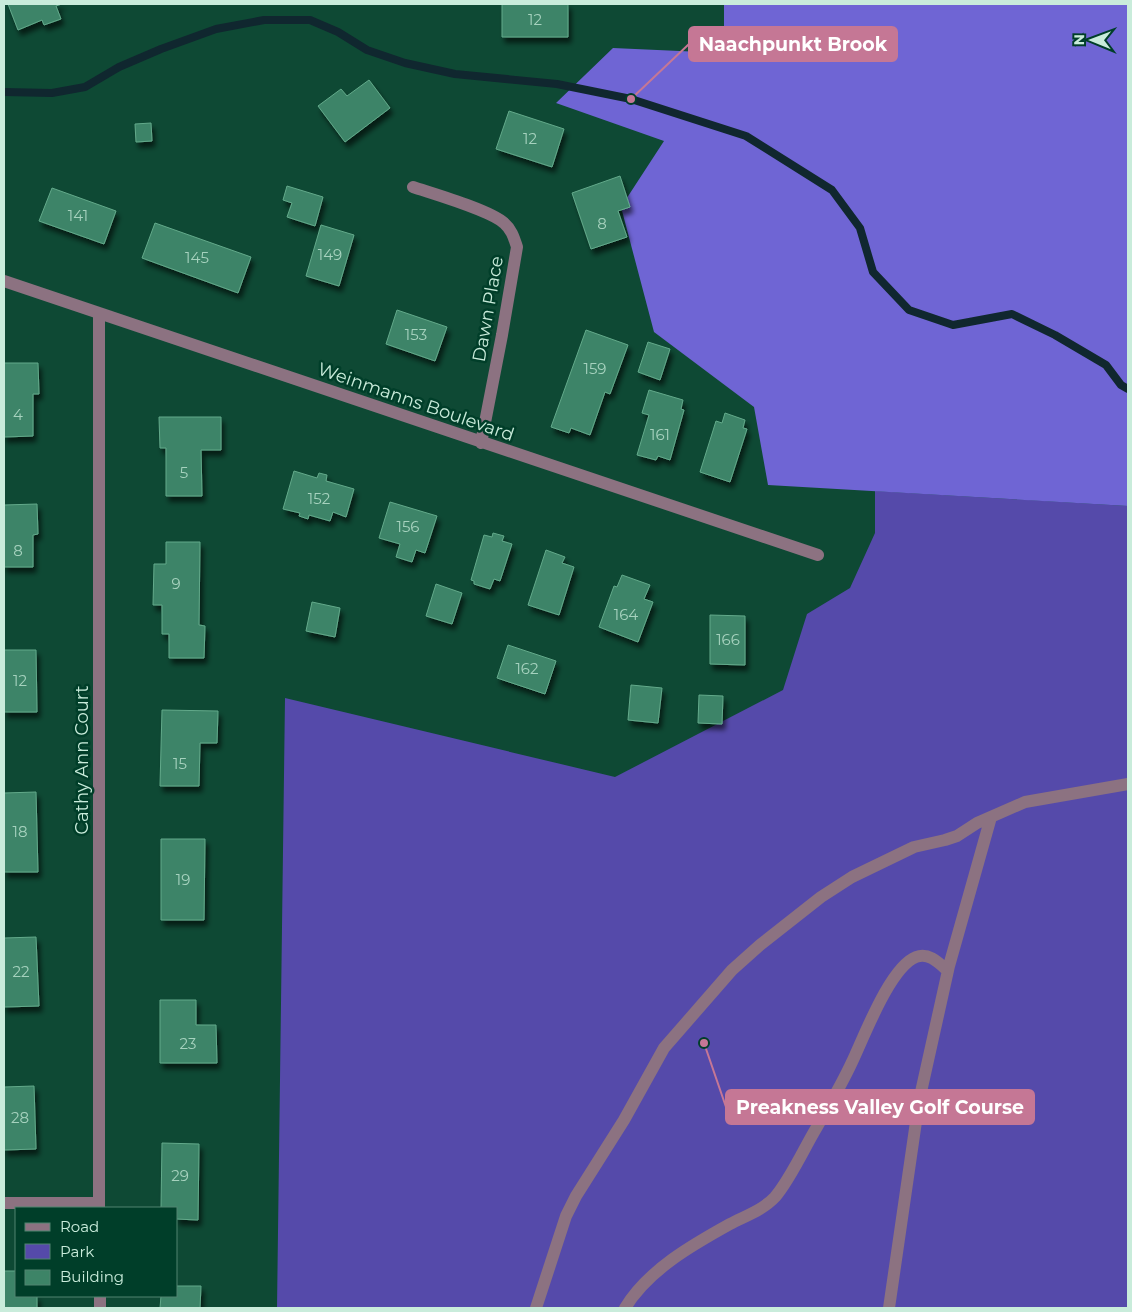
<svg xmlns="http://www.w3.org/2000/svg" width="1132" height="1312" viewBox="0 0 1132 1312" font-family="Montserrat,sans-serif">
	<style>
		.green { fill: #554aaa }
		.forest { fill: #6f65d4 }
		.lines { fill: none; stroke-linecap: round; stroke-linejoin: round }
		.stream { stroke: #10272f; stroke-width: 8 }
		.building { fill: #3d8467; stroke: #63aa8b; filter: url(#shadow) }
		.minor { stroke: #8c7281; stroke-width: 12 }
		.labels { text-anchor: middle; stroke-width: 5; stroke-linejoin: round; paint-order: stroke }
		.number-label { font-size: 15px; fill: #a6d2be }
		.street-label { font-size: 18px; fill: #c9ecdb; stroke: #003e29 }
		.leader { fill: none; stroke: #c57795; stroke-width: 2 }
		.callout-dot { fill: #c57795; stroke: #003e29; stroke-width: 2 }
		.callout { fill: #c57795; stroke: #c57795; stroke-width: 2 }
		.callout-label { font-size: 19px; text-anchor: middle; font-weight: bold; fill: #fff }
	</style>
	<defs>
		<filter id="shadow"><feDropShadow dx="3" dy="5.5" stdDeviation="2.5" flood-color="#0009"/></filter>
	</defs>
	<rect width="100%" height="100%" fill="#0e4934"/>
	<path class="green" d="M875,491L1128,506V1308H277L285,698L615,777L783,690L807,614L850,588L875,533Z"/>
	<path class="forest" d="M724,4H1128V506L768,485L754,407L654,332L621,207L664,141L556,103L613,48L724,53Z"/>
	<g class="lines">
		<path class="stream" d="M4,92L52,93L85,87L119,67L161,49L216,29L264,20H310L338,32L367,50L405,63L455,74L557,84L631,99L746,136L832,190L860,228L873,272L909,310L953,325L1012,314L1055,335L1106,365L1121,385L1128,389"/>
	</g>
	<path class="building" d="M8,4H62L56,6L61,19L44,25L42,20L18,30Z
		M502,4H568V37H502Z
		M369,80L390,108L345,142L318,106L341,89L347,96Z
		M509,111L564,129L552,167L496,149Z
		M151,123L152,141L136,142L135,124Z
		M620,176L630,207L618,211L627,237L591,249L572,193Z
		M287,186L323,197L315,226L287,217L292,203L283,200Z
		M52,188L116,211L104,244L39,221Z
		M155,223L251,257L238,293L142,258Z
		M321,225L354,235L339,286L306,276Z
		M397,310L447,327L435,361L386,344Z
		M586,330L628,345L610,394L605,392L590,435L571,428L569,433L551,427Z
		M648,342L670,349L660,380L638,372Z
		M4,363H38L39,394H33V436L4,437Z
		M649,390L683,400L681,409L684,410L670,460L658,456L656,460L637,455L649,415L642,413Z
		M725,413L745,420L743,428L747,429L730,482L700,472L716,421L722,423Z
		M159,417H221V450H201L202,496H166V448H160Z
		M294,471L317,478L319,473L327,475L326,481L354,489L346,517L333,512L330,521L309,515L308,519L299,516L300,513L283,509Z
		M390,502L437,516L425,553L416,550L412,562L396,557L400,544L379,538Z
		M37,504L38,534L33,535V567H4V505Z
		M493,533L504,536L502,541L512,544L500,581L494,579L490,589L474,584V581L471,580L484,535L492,537Z
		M166,542H200L199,625L205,626L204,658H169V634H162V605H153L154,564H166Z
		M546,550L565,557L562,563L574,567L559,615L528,605Z
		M622,575L650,585L644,599L653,602L638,642L599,627L614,586L617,587Z
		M436,584L462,593L452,624L426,616Z
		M312,602L340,608L335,637L306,631Z
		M710,615L745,616V665L710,664Z
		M508,645L556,661L545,694L497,678Z
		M4,650H36L37,712H4Z
		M631,685L662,688L658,723L628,720Z
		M699,695L723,696L722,724L698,723Z
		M162,710L218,711L217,743H200L199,786H160Z
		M36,792L38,872H4V793Z
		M161,839H205L204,920H161Z
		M36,937L39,1006L4,1007V938Z
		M160,1000H196V1025H216L217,1063H160Z
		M34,1086L36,1149L4,1150V1087Z
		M162,1143L199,1144L198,1220L176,1219V1208H161Z
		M4,1271H16V1296H37V1308H4Z
		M176,1286H201L200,1308H160L161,1296H176Z"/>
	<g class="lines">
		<path class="minor" d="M413,187C434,194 490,210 504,223C512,230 514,238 517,247L502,335L481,443
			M4,281L818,555
			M99,313V1208
			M4,1203H99
			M100,1296V1308
			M536,1308L566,1216L576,1196L624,1120L664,1048L732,970L760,945L821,897L852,877L914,847L945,840L957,836L977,823L1025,802L1128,784
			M625,1308C648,1270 692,1245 730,1224C745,1216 763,1210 775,1197C789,1181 803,1151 814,1132C827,1109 841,1086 852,1062C864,1037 890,967 916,957C929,952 939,963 948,971
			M889,1308L919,1101L949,966L991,817"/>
	</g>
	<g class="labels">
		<g class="number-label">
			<text x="535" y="25">12</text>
			<text x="530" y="144">12</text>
			<text x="78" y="221">141</text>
			<text x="602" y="229">8</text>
			<text x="330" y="260">149</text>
			<text x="197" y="263">145</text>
			<text x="416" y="340">153</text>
			<text x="595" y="374">159</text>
			<text x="18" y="420">4</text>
			<text x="660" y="440">161</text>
			<text x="184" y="478">5</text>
			<text x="319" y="504">152</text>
			<text x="408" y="532">156</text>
			<text x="18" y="556">8</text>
			<text x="176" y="589">9</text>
			<text x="626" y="620">164</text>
			<text x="728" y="645">166</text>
			<text x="527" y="674">162</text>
			<text x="20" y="686">12</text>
			<text x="180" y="769">15</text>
			<text x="20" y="837">18</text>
			<text x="183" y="885">19</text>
			<text x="21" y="977">22</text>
			<text x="188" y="1049">23</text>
			<text x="20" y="1123">28</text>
			<text x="180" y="1181">29</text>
		</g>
		<g class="street-label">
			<text transform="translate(488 309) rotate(-80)" y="6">Dawn Place</text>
			<text transform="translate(416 402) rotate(19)" y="6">Weinmanns Boulevard</text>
			<text transform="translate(82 760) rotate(-90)" y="6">Cathy Ann Court</text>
		</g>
	</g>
	<path class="leader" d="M631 99L689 44M704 1043L726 1107"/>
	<g class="callout-dot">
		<circle cx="631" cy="99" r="5"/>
		<circle cx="704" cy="1043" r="5"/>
	</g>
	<g class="callout">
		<rect x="689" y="27" width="208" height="34" rx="5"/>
		<rect x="726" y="1090" width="308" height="34" rx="5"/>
	</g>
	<g class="callout-label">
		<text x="793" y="51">Naachpunkt Brook</text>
		<text x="880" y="1114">Preakness Valley Golf Course</text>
	</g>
	<rect width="1132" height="1312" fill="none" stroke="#c9ecdb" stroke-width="10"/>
	<rect x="15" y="1207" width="162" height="90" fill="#003e29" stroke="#508470"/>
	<rect x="25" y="1223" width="25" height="8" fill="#8c7281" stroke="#508470"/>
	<text x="60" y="1232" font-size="15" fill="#c9ecdb">Road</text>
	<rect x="25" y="1244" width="25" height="15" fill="#554aaa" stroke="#508470"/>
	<text x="60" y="1257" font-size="15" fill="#c9ecdb">Park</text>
	<rect x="25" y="1270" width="25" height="15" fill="#3d8467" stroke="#508470"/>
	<text x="60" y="1282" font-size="15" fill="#c9ecdb">Building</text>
	<g transform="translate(1092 40) rotate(271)" stroke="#003e29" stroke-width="4" paint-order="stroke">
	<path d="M0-4L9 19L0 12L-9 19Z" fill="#c9ecdb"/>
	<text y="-8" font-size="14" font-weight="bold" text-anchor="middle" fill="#c9ecdb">N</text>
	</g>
</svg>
